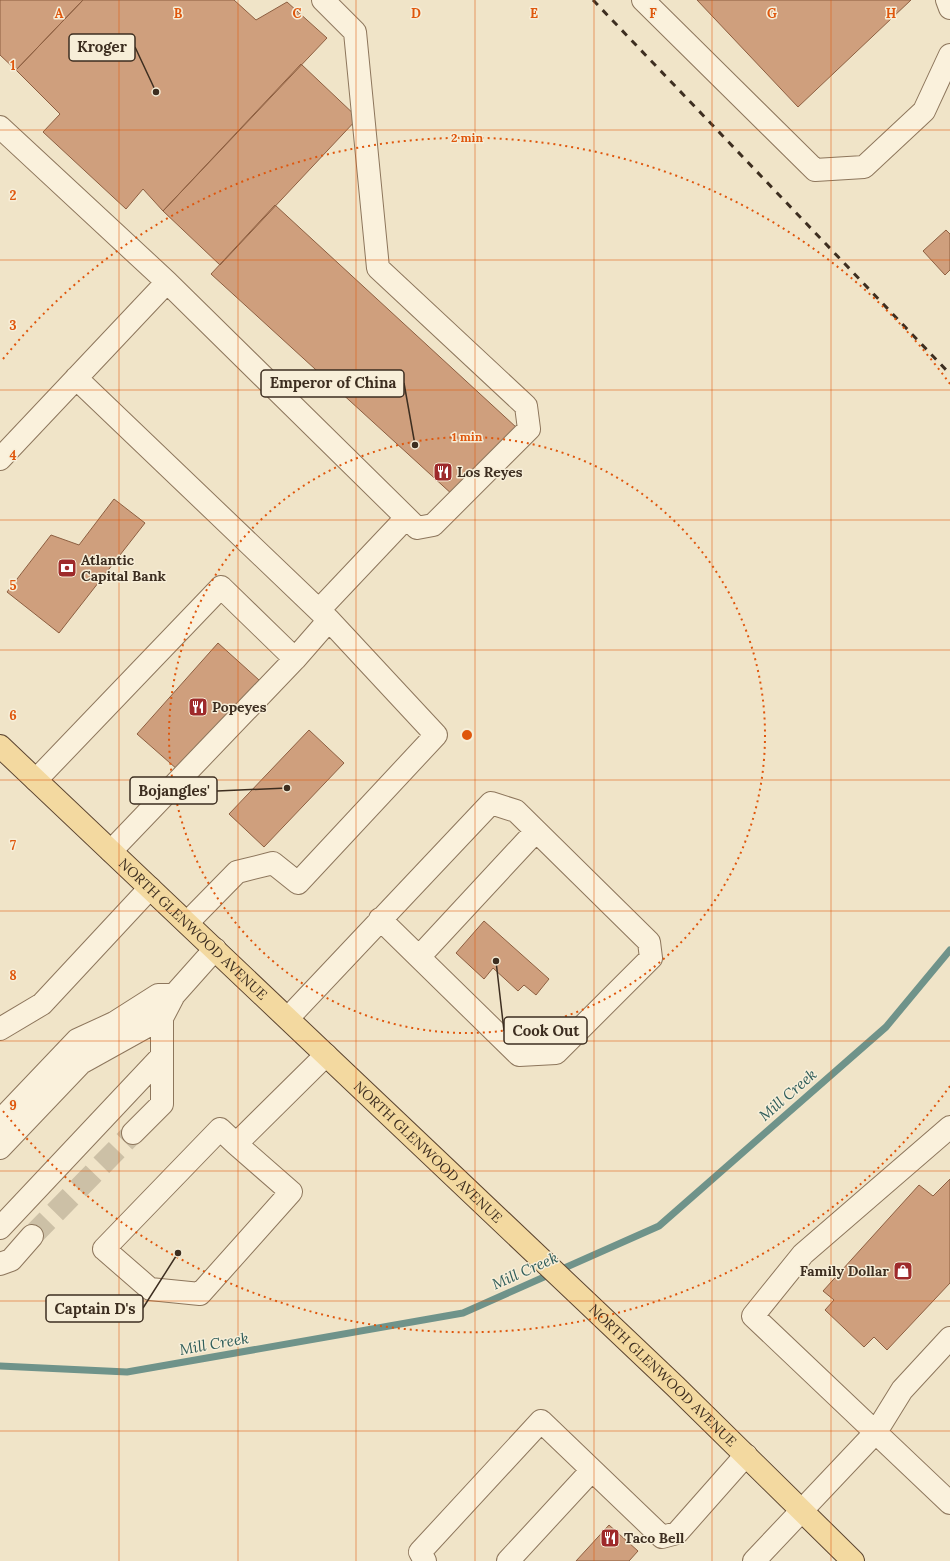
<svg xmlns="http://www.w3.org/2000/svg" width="950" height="1561" viewBox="0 0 950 1561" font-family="Lora,serif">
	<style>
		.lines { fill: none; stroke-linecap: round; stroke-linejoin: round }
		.stream { stroke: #6f938a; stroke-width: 7 }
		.building { fill: #cf9f7d; stroke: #8d5f41 }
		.minor-tunnel { stroke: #ccc0a6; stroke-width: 22; stroke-dasharray: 22 11; stroke-linecap: butt }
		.minor-casing { stroke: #8d765c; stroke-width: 24 }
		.major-casing { stroke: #5b4430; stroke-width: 24 }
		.minor { stroke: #faf1dc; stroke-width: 22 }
		.major { stroke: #f3d9a0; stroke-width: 22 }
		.rail { stroke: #3d2e20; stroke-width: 3; stroke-dasharray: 7 7; stroke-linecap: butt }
		.grid { fill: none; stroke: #df570d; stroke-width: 1; stroke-opacity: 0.55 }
		.ring { fill: none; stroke: #df570d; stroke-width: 2; stroke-dasharray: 2 4 }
		.labels { text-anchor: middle; stroke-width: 3; stroke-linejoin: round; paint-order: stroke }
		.poi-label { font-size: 14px; font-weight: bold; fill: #3d2e20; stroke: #f7eed8; text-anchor: start }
		.street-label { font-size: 14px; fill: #3d2e20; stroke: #f7eed8 }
		.water-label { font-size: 15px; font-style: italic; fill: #2f5d5a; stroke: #f7eed8 }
		.grid-label { font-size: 13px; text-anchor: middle; font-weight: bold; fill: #df570d; stroke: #f7eed8; stroke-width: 3; stroke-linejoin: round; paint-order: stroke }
		.centre { fill: #df570d; stroke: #f7eed8; stroke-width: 2 }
		.ring-label { font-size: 12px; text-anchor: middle; font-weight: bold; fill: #df570d; stroke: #f7eed8; stroke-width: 3; stroke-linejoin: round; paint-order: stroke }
		.leader { fill: none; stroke: #3d2e20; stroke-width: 1.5 }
		.callout-dot { fill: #3d2e20; stroke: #f7eed8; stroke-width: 1.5 }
		.callout { fill: #f7eed8; stroke: #3d2e20; stroke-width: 1.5 }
		.callout-label { font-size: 15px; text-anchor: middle; font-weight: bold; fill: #3d2e20 }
	</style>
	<rect width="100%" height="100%" fill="#f0e4c8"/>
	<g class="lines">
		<path class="stream" d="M0,1366L127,1372L463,1313L659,1226L886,1027L950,950"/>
	</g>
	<path class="building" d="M0,0H83L16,70L0,55Z
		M83,0H234L256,20L287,2L327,38L163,211L143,189L126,209L43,132L60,114L16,70Z
		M697,0H911L798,107Z
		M301,64L358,118L220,265L163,211Z
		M275,205L517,428L454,496L211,274Z
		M946,230L950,234V270L945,275L923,251Z
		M114,499L145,523L59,633L7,592L51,535L79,545Z
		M218,643L259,680L178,770L137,734Z
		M309,730L344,763L264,847L229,814Z
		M484,921L549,979L536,995L524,985L518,991L493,968L484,979L456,953Z
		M950,1179V1283L887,1350L874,1337L864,1347L825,1310L834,1300L823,1291L919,1185L933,1196Z
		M609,1525L638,1551L629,1561H576Z"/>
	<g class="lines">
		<path class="minor-tunnel" d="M32,1236L133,1133"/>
		<g class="minor-casing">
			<path id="minor" d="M643,0L815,170L864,167L924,111L950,55
				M947,0L950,8
				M0,127L167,282
				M76,378L329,620L436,735L298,883L273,863L237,872L187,923
				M0,459L167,282L417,528L433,525L529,429L526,406L378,268L355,32L323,0
				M319,610L406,518
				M36,780L221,587L295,659
				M111,851L295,659L329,620
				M419,957L536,831
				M288,1018L491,803L516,811L649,942L651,958L556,1053L519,1055L380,919
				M0,1029L42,1004L150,888
				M0,1121L77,1040L114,1023L158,995H174
				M950,1127L803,1254L753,1316L950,1503
				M133,1133L162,1104V1018L174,995L215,949
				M236,1144L220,1129L104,1249L150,1289L200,1294L291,1192L236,1144L326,1055
				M0,1148L81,1063L162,1018
				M0,1228L161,1057
				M0,1264L11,1260L32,1236
				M425,1561L420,1552L541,1421L662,1537L677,1533L746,1455
				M508,1561L592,1470
				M754,1561L876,1432L902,1390L950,1338"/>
		</g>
		<g class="major-casing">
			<g id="major">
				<path id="s1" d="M0,746L675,1386L853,1561"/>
			</g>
		</g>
		<use href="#minor" class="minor"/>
		<use href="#major" class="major"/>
		<path class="rail" d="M593,0L950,374"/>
	</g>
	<path class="grid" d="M119,0V1561M238,0V1561M356,0V1561M475,0V1561M594,0V1561M712,0V1561M831,0V1561M0,130H950M0,260H950M0,390H950M0,520H950M0,650H950M0,780H950M0,911H950M0,1041H950M0,1171H950M0,1301H950M0,1431H950"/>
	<g class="ring">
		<circle cx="467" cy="735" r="298"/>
		<path d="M950 1086A597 597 0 0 1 3 1111M3 359A597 597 0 0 1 950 384"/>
	</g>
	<defs>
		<g id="restaurant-square" transform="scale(1)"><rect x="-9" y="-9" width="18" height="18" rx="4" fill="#9e2a2b" stroke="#f7eed8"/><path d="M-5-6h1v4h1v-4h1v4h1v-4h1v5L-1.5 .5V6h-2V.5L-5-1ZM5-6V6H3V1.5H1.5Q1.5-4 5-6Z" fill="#fff"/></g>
		<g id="bank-square" transform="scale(1)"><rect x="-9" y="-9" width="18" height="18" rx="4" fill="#9e2a2b" stroke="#f7eed8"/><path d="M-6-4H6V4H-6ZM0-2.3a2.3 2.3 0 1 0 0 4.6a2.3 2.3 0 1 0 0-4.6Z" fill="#fff"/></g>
		<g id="shop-square" transform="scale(1)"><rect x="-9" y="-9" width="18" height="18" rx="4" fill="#9e2a2b" stroke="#f7eed8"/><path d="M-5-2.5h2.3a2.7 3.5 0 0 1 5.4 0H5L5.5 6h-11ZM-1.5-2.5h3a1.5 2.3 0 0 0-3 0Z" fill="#fff"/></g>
	</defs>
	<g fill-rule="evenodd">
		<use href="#restaurant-square" x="443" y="472"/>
		<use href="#bank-square" x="67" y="568"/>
		<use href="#restaurant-square" x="198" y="707"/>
		<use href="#shop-square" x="903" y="1271"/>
		<use href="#restaurant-square" x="610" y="1538"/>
	</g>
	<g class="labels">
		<g class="poi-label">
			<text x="457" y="477">Los Reyes</text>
			<text x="81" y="565">Atlantic<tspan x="81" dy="16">Capital Bank</tspan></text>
			<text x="212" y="712">Popeyes</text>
			<text x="889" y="1276" text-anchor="end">Family Dollar</text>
			<text x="624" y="1543">Taco Bell</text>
		</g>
		<g class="street-label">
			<text dy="5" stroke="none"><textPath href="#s1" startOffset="266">NORTH GLENWOOD AVENUE</textPath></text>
			<text dy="5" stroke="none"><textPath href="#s1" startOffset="590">NORTH GLENWOOD AVENUE</textPath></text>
			<text dy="5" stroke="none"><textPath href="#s1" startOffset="914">NORTH GLENWOOD AVENUE</textPath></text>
		</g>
		<g class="water-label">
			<text transform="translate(788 1095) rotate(-41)" y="5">Mill Creek</text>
			<text transform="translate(525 1271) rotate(-24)" y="5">Mill Creek</text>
			<text transform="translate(214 1344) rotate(-10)" y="5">Mill Creek</text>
		</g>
	</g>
	<g class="grid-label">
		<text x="59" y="18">A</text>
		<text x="178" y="18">B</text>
		<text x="297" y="18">C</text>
		<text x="416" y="18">D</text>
		<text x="534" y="18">E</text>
		<text x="653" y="18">F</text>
		<text x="772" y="18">G</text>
		<text x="891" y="18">H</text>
		<text x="13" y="70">1</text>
		<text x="13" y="200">2</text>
		<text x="13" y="330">3</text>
		<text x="13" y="460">4</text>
		<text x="13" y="590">5</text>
		<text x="13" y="720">6</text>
		<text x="13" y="850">7</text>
		<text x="13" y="980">8</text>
		<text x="13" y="1110">9</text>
	</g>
	<circle cx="467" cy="735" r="6" class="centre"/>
	<g class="ring-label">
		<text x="467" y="142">2 min</text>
		<text x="467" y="441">1 min</text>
	</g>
	<path class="leader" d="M156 92L135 47M415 445L404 383M287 788L217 791M496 961L504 1031M178 1253L143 1308"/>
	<g class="callout-dot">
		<circle cx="156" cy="92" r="4"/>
		<circle cx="415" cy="445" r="4"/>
		<circle cx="287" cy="788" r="4"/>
		<circle cx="496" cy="961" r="4"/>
		<circle cx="178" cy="1253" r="4"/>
	</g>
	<g class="callout">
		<rect x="69" y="34" width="66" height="27" rx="4"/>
		<rect x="261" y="370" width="143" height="27" rx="4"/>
		<rect x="130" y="777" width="87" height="27" rx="4"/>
		<rect x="504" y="1017" width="83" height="27" rx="4"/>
		<rect x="46" y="1295" width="97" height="27" rx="4"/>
	</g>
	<g class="callout-label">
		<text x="102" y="52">Kroger</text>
		<text x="333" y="388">Emperor of China</text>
		<text x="174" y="796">Bojangles'</text>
		<text x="546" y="1036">Cook Out</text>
		<text x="95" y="1314">Captain D's</text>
	</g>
</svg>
